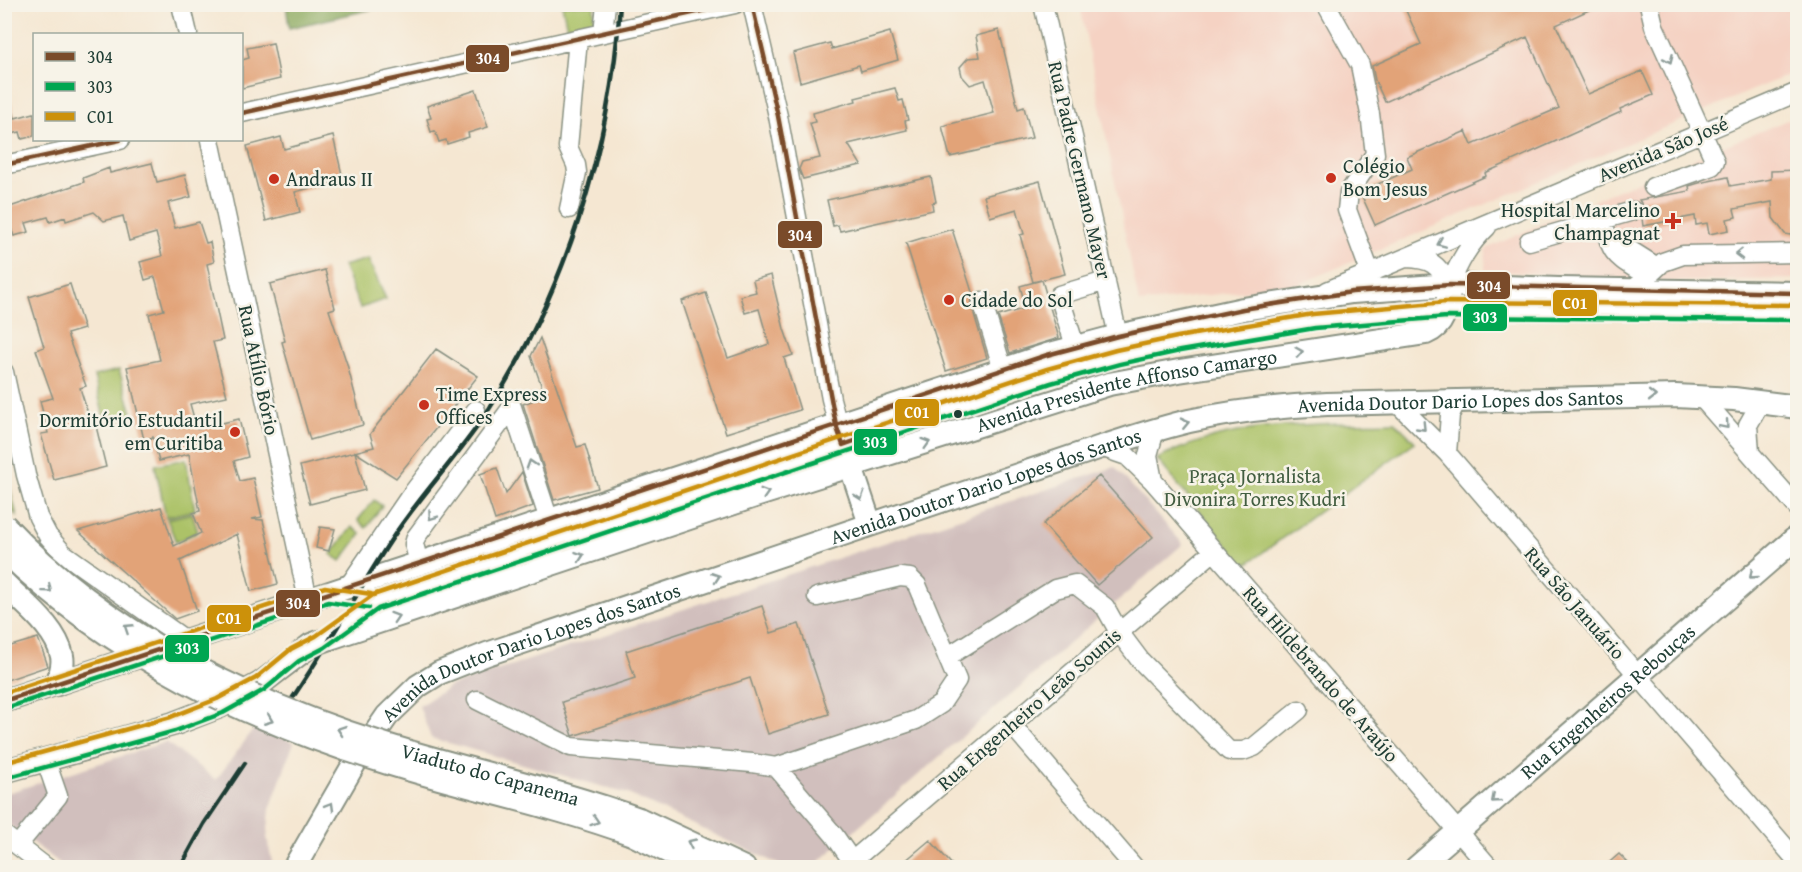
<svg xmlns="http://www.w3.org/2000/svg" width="1802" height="872" viewBox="0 0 1802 872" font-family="'Gentium Book Plus',serif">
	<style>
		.built { fill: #f5d2c3 }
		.industrial { fill: #d1bfbd }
		.green { fill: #acc267; stroke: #66804e; stroke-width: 1.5 }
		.forest { fill: #89a85c; stroke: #547248; stroke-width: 1.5 }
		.building { fill: #e2a378 }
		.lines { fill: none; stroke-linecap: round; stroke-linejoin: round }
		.minor-casing { stroke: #8a9283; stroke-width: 21 }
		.major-casing { stroke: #8a9283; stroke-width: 26 }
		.minor { stroke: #fff; stroke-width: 18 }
		.major { stroke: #fff; stroke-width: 22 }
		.rail { stroke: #1f3d34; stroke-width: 4.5 }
		.major-bridge-casing { stroke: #8a9283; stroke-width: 26; stroke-linecap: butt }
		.major-bridge { stroke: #fff; stroke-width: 22 }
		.bus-1-casing { stroke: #f7f3e8; stroke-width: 9 }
		.bus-2-casing { stroke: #f7f3e8; stroke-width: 9 }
		.bus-3-casing { stroke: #f7f3e8; stroke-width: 9 }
		.bus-1 { stroke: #7a4b2a; stroke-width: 4.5 }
		.bus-2 { stroke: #00a651; stroke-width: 4.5 }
		.bus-3 { stroke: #cc910a; stroke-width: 4.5 }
		.oneway { stroke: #8f9e9a }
		.poi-dot { fill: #c8321e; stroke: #f7f3e8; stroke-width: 2 }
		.bus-dot { fill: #1f3d34; stroke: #f7f3e8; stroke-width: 2 }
		.labels { text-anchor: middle; stroke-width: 5; stroke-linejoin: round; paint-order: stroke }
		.street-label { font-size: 20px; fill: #1f3d34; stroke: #f7f3e8 }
		.poi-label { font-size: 20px; fill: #1f3d34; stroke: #f7f3e8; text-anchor: start }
		.park-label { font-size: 20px; fill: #425e41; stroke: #f7f3e8 }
		.line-badge { stroke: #f7f3e8; stroke-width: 2 }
		.badge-label { font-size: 16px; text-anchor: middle; font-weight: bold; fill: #fff }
	</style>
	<rect width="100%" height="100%" fill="#f7f3e8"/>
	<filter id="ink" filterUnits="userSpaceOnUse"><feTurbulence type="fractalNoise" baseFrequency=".0167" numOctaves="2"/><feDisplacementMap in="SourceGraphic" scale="12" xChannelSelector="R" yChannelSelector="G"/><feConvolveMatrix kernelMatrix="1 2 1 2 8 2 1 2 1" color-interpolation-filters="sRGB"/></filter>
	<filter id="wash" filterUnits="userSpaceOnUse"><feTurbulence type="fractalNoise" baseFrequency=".008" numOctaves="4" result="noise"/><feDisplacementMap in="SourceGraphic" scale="24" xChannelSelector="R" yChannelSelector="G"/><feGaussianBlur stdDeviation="1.35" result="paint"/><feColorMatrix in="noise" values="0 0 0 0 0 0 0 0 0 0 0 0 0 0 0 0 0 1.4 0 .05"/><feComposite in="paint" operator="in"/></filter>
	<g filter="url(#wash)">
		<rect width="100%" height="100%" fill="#f5e7d2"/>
		<path class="built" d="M1080,5H1797V71L1297,285L1139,303Z
			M1797,116V279L1650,282L1485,270L1486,249L1611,193Z"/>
		<path class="industrial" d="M1115,467L1183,544L813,867H784L628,794L431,738L419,706L450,686Z
			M256,726L294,742L270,809L267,838L272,862L268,867H65L5,822L4,794L166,742L216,780Z"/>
		<path class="green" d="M562,5H594V23L567,28Z
			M368,259L386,299L360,308L343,266Z
			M119,370L133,416L105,422L94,376Z
			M1395,422L1415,442L1244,566L1157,459C1230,421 1315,424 1395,422Z
			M186,459L195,510L166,517L155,465Z
			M4,469H5L17,516L5,504Z
			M374,500L382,506L366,528L358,520Z
			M192,513L198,532L176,542L167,519Z
			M352,527L361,534L341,561L331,554Z"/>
		<path class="forest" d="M286,4H391V5L289,28Z"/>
		<g id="blocks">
			<path class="building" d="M1403,4H1602L1556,25L1588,94L1642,71L1653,95L1620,109L1621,112L1485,173L1486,176L1375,225L1361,194L1364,190L1412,169L1407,157L1466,131L1472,145L1559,108L1527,37L1385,102L1375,80L1372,66L1421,44Z
				M999,30L1018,109L1024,107L1032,138L950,157L942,126L994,113L985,80L970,85L962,76L960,67L968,58L980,57L976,36Z
				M890,32L898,60L861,71L859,65L800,82L793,53L830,43L832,49Z
				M273,43L280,79L242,88V60L249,58L247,48Z
				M895,88L899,101L903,100L908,120L905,121L907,130L848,144L861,165L803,179L799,169L802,162L820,158L810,123L815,122L813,113L856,101L855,98Z
				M476,90L488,127L468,133L469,137L447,144L446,140L439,142L435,131L431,132L427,119L431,118L427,106Z
				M4,93H8L15,118L34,113V136L22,139L20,132L4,136Z
				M333,136L343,179L295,192L300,212L266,221L247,146L281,137L284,149Z
				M152,163L157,182L185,175L191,197L168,203L175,228L199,222L206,243L210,242L214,262L207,264L223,340L213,342L227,396L190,404L197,429L239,419L248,457L234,461L240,481L253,478L262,517L252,519L263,520L278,584L251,591L237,534L180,561L197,611L175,619L78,531L161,507L174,546L201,533L193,513L200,511L189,454L159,461L153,437L144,440L127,367L160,360L149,314L164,310L155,277L145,280L140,262L162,256L156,233L129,241L123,216L104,221L94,212L66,221L65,217L50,222L48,217L26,223L29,232L14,236L4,209L84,182L83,178L109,168L110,173Z
				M1797,170V236L1785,234L1773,218L1772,202L1734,209L1736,217L1727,219L1729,230L1709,234L1707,223L1696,225L1695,216L1643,226L1642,218L1644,208L1639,200L1690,191L1689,186L1699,183L1728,177L1730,186L1771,179V171Z
				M931,177L936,202L932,203L933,210L840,231L838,225L833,226L827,200Z
				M1040,181L1065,274L1033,282L1020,235L1024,234L1017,209L990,217L984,196Z
				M952,229L973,295L971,304L987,358L946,371L906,243Z
				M325,270L335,308L329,310L347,364L363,425L310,440L282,342L285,341L270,284Z
				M771,275L784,329L793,355L784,358L800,410L726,433L682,301L706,293L728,358L769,344L759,309L745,313L740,296L756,292L753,280Z
				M1042,280L1059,338L1010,353L998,316L1026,308L1020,286Z
				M70,284L84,329L67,334L86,386L80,388L91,423L95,422L106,467L54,480L41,434L48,433L40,401L53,398L36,350L44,347L29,297Z
				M540,338L577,447L585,445L598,488L554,500L523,404L545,396L531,356Z
				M436,349L478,376L396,478L355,452L365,490L310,504L300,466L374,447L370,434Z
				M497,468L506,494L522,472L533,506L495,520L480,474Z
				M1099,476L1153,537L1097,585L1043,524Z
				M320,527L335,529L329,551L316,548Z
				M762,606L771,633L799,624L829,714L768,734L750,678L573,736L562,702L635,678L626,651Z
				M38,638L48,666L4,681V648Z
				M930,840L954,867H898Z
				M1619,854L1632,867H1604Z"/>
		</g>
	</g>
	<g filter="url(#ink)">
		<use href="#blocks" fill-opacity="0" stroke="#8a9283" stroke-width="1.5"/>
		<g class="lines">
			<g class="minor-casing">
				<path id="minor" d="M181,4L188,34
					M752,4L778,116L831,399L841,438
					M1043,4L1118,336
					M1326,4L1360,65L1370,114L1375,154L1349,192L1347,210L1370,272
					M1649,4L1654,26L1715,161L1712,166L1653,187
					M603,33L606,4
					M242,113L735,4
					M210,140L308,600
					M4,165L120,140
					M569,209L577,172L576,165L568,147L578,39
					M1603,220C1612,258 1615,255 1647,276
					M1529,241L1633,211
					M1614,245H1622L1657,267
					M1407,258C1432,259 1437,264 1450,285
					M1450,285C1459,262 1469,244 1487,227
					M1327,291L1798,92
					M1632,291L1663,262L1683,255L1798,253
					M982,301L1003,370
					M1075,346L1059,295L1106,281
					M4,372L26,475L38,517L48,536L63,553L187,641
					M1701,397L1798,508
					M1396,402L1447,453L1798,862
					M1101,447L1127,456L1153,481L1490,868
					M1447,453L1450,415L1457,400
					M1750,453L1748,425L1761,402
					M1153,481L1148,455L1155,430
					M419,563L414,544L416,537L512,407L549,520
					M348,587L408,499L476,410
					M332,633L375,602L1049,376L1118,357L1179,344L1314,321L1447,309L1798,313
					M947,657L1055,589L1075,584L1105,607L1119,632L1140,660L1229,751H1243L1254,747L1299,710
					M477,700L571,747L752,763L776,767L834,835L852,861
					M1011,724L1135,868
					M776,767L916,720L941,704L957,680L917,585L910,578L900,577L817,597
					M4,835L47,868
					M18,845L58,796L46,761
					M844,868L1214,551"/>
			</g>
			<g class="major-casing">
				<g id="major">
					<path d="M851,467L870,524"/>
					<path d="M4,583C24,604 56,627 62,656C64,666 60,675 57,684"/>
					<path d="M4,701L1047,355L1118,336L1243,309L1352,292L1450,285L1559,289L1798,293"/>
					<path id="s1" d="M4,771L107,743L173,724L220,706L260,684L311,645L333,637L755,496L1109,384L1179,371L1426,333C1446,325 1447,305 1450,285"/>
					<path d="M639,819L744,868"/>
					<path d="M632,834L702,868"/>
					<path id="s2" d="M294,868L354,764L387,716L418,686L439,673L487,654L1101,447C1130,438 1159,428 1189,421C1235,411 1281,406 1327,404L1676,396L1734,399L1798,407"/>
					<path id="s3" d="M1416,868L1798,536"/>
				</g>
			</g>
			<use href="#minor" class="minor"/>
			<use href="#major" class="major"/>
			<path class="rail" d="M280,716C321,659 353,598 391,540C418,498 455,460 484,417C564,296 611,149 620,4
				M180,868L204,824L245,763"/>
			<g class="major-bridge-casing">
				<g id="major-bridge">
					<path id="s4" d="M4,525C107,635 245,701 386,745C470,771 556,789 639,819"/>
					<path d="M4,550C112,656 248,720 391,764C471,789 553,805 632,834"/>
				</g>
			</g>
			<use href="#major-bridge" class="major-bridge"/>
			<g class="bus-1-casing">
				<path id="bus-1" d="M752,4L778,116L836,425L843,445L863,438
					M242,113L733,4
					M4,165L120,140
					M4,701L1047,355L1118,336L1243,309L1352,292L1450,285L1798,293"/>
			</g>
			<g class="bus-2-casing">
				<path id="bus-2" d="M6,708L328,602L369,608
					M6,778L175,731L223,713L264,690L299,661L324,648L378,609L1051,383L1120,364L1180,351L1315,328L1447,317L1798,320"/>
			</g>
			<g class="bus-3-casing">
				<path id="bus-3" d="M4,693L325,587L371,594
					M4,763L171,717L217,699L256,678L291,649L316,636L373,595L1047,369L1116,350L1177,337L1313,314L1446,302L1798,305"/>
			</g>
			<use href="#bus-1" class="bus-1"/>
			<use href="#bus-2" class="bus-2"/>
			<use href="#bus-3" class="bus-3"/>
		</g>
		<defs><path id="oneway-chevron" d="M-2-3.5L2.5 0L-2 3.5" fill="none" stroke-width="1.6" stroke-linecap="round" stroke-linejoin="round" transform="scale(1.5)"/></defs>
		<g class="oneway">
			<use href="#oneway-chevron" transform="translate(1669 59) rotate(66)"/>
			<use href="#oneway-chevron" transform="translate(1441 243) rotate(157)"/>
			<use href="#oneway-chevron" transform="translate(1739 254) rotate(179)"/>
			<use href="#oneway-chevron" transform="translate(1299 352) rotate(-9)"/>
			<use href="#oneway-chevron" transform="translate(1652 396)"/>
			<use href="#oneway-chevron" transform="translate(1185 423) rotate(-13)"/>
			<use href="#oneway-chevron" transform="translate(1725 425) rotate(49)"/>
			<use href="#oneway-chevron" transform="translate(1422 427) rotate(46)"/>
			<use href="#oneway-chevron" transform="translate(926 443) rotate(-17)"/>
			<use href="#oneway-chevron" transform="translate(531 464) rotate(-108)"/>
			<use href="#oneway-chevron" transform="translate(765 493) rotate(-17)"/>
			<use href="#oneway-chevron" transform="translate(860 496) rotate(71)"/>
			<use href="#oneway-chevron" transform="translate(432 516) rotate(125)"/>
			<use href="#oneway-chevron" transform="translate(580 556) rotate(-19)"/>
			<use href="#oneway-chevron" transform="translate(1753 575) rotate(139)"/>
			<use href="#oneway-chevron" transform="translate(716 577) rotate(-19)"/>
			<use href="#oneway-chevron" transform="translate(48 589) rotate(40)"/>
			<use href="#oneway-chevron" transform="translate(395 617) rotate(-18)"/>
			<use href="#oneway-chevron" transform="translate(128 628) rotate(-147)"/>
			<use href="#oneway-chevron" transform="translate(269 720) rotate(22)"/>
			<use href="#oneway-chevron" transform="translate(341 730) rotate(-161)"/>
			<use href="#oneway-chevron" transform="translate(1495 799) rotate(139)"/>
			<use href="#oneway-chevron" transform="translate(330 806) rotate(-60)"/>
			<use href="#oneway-chevron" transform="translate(595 821) rotate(18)"/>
			<use href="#oneway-chevron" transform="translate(691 843) rotate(-155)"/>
		</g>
	</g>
	<g class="poi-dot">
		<circle cx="1331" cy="178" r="6"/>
		<circle cx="274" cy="179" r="6"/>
		<path d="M1670 212h6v6h6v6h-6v6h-6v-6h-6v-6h6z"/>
		<circle cx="949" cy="300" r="6"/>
		<circle cx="424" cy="405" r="6"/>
		<circle cx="235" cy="432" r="6"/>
	</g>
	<circle class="bus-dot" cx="958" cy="414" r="5"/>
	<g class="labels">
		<g class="street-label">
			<text transform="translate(1663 149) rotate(-23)" y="7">Avenida São José</text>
			<text transform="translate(1080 170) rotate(77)" y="7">Rua Padre Germano Mayer</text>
			<text transform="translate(259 370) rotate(78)" y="7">Rua Atílio Bório</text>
			<text dy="7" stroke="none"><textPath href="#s1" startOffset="1191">Avenida Presidente Affonso Camargo</textPath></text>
			<text dy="7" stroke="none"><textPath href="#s2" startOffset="1310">Avenida Doutor Dario Lopes dos Santos</textPath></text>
			<text dy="7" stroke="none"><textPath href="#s2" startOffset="824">Avenida Doutor Dario Lopes dos Santos</textPath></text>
			<text transform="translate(1575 603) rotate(49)" y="7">Rua São Januário</text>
			<text dy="7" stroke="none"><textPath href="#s2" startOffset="338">Avenida Doutor Dario Lopes dos Santos</textPath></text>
			<text transform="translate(1321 674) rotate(49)" y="7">Rua Hildebrando de Araújo</text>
			<text dy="7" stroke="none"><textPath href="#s3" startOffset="254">Rua Engenheiros Rebouças</textPath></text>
			<text transform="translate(1029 709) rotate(-41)" y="7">Rua Engenheiro Leão Sounis</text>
			<text dy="7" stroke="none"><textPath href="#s4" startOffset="554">Viaduto do Capanema</textPath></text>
		</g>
		<g class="poi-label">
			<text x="1343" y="173">Colégio<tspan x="1343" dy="23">Bom Jesus</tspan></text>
			<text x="286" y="186">Andraus II</text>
			<text x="1660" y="217" text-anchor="end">Hospital Marcelino<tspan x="1660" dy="23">Champagnat</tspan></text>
			<text x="961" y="307">Cidade do Sol</text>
			<text x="436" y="401">Time Express<tspan x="436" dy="23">Offices</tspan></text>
			<text x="223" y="427" text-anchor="end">Dormitório Estudantil<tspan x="223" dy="23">em Curitiba</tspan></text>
		</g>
		<g class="park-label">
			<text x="1255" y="483">Praça Jornalista<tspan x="1255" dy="23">Divonira Torres Kudri</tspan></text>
		</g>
	</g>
	<g class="line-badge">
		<rect x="465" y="44" width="45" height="29" rx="6" fill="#7a4b2a"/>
		<rect x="777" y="220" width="46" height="29" rx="6" fill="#7a4b2a"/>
		<rect x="1466" y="271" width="45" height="29" rx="6" fill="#7a4b2a"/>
		<rect x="1552" y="289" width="46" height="28" rx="6" fill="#cc910a"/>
		<rect x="1462" y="303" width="46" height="29" rx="6" fill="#00a651"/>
		<rect x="894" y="398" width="46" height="29" rx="6" fill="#cc910a"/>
		<rect x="853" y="428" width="45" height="28" rx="6" fill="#00a651"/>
		<rect x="275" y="589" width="46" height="29" rx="6" fill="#7a4b2a"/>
		<rect x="206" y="604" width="46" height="29" rx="6" fill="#cc910a"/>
		<rect x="164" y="634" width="46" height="29" rx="6" fill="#00a651"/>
	</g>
	<g class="badge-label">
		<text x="488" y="64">304</text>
		<text x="800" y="241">304</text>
		<text x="1489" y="292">304</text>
		<text x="1575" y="309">C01</text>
		<text x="1485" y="323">303</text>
		<text x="917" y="418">C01</text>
		<text x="875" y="448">303</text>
		<text x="298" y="609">304</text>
		<text x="229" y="624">C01</text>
		<text x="187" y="654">303</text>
	</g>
	<rect width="1802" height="872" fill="none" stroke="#f7f3e8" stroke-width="24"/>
	<rect x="33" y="33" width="210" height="108" fill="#f7f3e8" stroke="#a1aaa0" stroke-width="1.5"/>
	<rect x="45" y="52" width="30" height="9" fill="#7a4b2a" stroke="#a1aaa0" stroke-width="1.5"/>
	<text x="87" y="63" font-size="18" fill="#1f3d34">304</text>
	<rect x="45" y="82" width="30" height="9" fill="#00a651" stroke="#a1aaa0" stroke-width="1.5"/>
	<text x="87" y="93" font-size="18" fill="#1f3d34">303</text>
	<rect x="45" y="112" width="30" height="9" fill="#cc910a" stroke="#a1aaa0" stroke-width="1.5"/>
	<text x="87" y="123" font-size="18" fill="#1f3d34">C01</text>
</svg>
